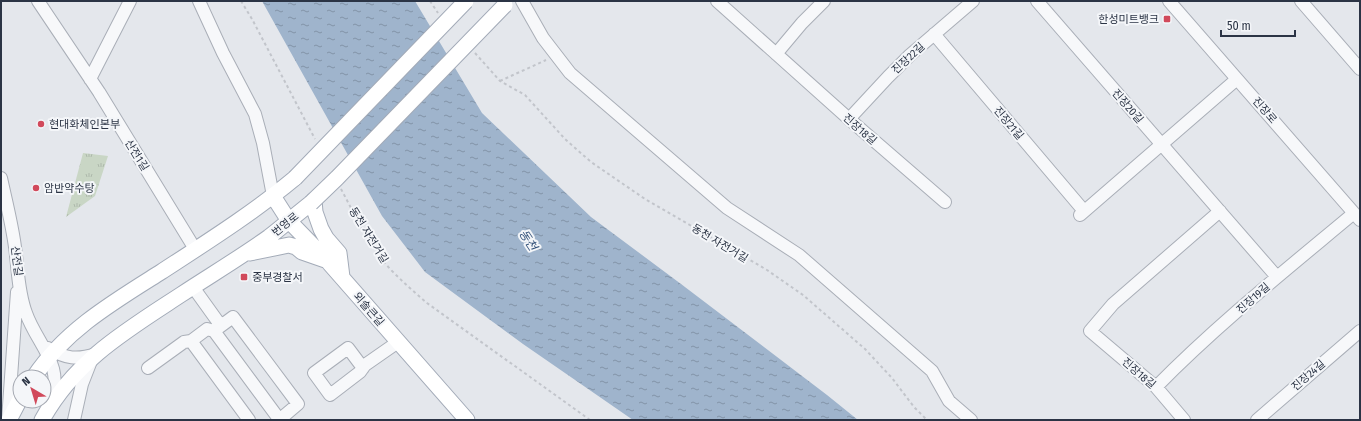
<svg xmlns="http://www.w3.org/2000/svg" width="1361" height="421" viewBox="0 0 1361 421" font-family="'Fira Sans Condensed','Noto Sans KR',sans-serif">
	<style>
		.grass { fill: url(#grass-tufts) }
		.water { fill: url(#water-ripples) }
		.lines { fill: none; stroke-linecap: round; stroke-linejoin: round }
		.minor-casing { stroke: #a9aeb7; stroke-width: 14 }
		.major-casing { stroke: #a3abb8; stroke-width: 17 }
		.path { stroke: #c2c5cb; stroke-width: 2; stroke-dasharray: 3 3; stroke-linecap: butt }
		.minor { stroke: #f7f8fa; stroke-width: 12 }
		.major { stroke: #fff; stroke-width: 15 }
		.major-bridge-casing { stroke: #a3abb8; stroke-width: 17; stroke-linecap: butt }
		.major-bridge { stroke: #fff; stroke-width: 15 }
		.poi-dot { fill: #d1495b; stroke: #f4f6f9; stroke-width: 1.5 }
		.labels { text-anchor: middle; stroke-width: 4; stroke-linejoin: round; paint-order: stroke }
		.poi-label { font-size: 11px; fill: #2b3445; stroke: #f4f6f9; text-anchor: start }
		.street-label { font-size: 11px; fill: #2b3445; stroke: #f4f6f9 }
		.water-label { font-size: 12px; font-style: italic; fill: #34527a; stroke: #f4f6f9 }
	</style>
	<defs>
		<pattern id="grass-tufts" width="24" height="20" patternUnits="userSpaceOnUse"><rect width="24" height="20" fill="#c9d6c5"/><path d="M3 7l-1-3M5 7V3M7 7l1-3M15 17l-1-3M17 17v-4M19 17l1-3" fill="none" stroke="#adb8ab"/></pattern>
		<pattern id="water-ripples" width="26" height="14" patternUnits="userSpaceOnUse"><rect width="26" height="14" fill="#9fb4cc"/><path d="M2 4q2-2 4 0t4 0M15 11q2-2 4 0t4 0" fill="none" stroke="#8293a7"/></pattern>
	</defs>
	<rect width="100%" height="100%" fill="#e4e7ec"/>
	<path class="grass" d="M83,153L108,156L95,196L66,217Z"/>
	<path class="water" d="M262,1H415L482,113L591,217L681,284L827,395L858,420H633L523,344L425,272L382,216Z"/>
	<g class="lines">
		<g class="minor-casing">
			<path id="minor" d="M38,1L99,92L195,249
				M199,1L223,53L255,114L263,143L273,196
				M522,1L543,38L570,73L727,208L799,255L932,371L949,401L971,420
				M717,1L849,119L945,202
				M1037,1L1277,277
				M1169,1L1360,220
				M1301,1L1360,69
				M934,34L1084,211
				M776,54L802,23L824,1
				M90,79L130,1
				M849,119L888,77L910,55L973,1
				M1,178C6,201 12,224 15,247C18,269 18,292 26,313C37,345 66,365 50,403
				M1080,215L1237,79
				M193,287L221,326
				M214,331L207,329L191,341L249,420
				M48,348C66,359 77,360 96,354
				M148,368L184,342L191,341
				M363,368L348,348L314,373L330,395L360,372L365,365L398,342
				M1156,387C1218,324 1287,269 1354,213
				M8,420L17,292
				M74,420L82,384L91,361
				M279,420L298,404L233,317L214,331L279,419
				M1184,420L1156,387L1090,331L1113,304L1220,211
				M1257,420L1360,331"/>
		</g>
		<g class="major-casing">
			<path id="major" d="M273,196L289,221L323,256L467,420
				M314,200L315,212L321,229L326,238L339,253L342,277
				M250,253L289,245L296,247L302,252L325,260
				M34,377C65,330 115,301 161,272C207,242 253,213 295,178
				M9,420L20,399
				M42,420C75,360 127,330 182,294C211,275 241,257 269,237C283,226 297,214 311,203"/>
		</g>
		<path class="path" d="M241,1L252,19L315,139
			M430,1L438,13
			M475,53L500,81L525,95L565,139L591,162L645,199L767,270L803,295L865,349L892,378L914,407L927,420
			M500,81L546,60
			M341,189C356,217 370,247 391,270C403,282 415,293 427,303L590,420"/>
		<use href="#minor" class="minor"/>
		<use href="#major" class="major"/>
		<g class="major-bridge-casing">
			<path id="major-bridge" d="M295,178L466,1
				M311,203L337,178L505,5"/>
		</g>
		<use href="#major-bridge" class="major-bridge"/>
	</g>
	<g class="poi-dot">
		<rect x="1163" y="15" width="8" height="8" rx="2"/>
		<circle cx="41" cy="124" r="4"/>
		<circle cx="36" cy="188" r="4"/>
		<rect x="240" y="273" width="8" height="8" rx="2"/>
	</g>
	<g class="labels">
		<g class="poi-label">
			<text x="1159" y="23" text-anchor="end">한성미트뱅크</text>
			<text x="49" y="128">현대화체인본부</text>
			<text x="44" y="192">암반약수탕</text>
			<text x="252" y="281">중부경찰서</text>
		</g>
		<g class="street-label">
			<text transform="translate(908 58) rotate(-43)" y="4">진장22길</text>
			<text transform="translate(1128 106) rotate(49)" y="4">진장20길</text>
			<text transform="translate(1265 110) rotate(49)" y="4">진장로</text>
			<text transform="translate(1009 123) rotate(50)" y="4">진장21길</text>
			<text transform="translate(860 129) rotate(41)" y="4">진장18길</text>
			<text transform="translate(137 155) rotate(58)" y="4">산전1길</text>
			<text transform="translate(285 224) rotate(-39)" y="4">번영로</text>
			<text transform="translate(369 235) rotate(58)" y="4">동천 자전거길</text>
			<text transform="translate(720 243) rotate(31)" y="4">동천 자전거길</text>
			<text transform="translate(17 261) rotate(83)" y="4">산전길</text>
			<text transform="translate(1253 298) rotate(-41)" y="4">진장19길</text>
			<text transform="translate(369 309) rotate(49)" y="4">외솔큰길</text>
			<text transform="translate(1139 373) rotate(41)" y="4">진장18길</text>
			<text transform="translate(1308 375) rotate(-41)" y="4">진장24길</text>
		</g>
		<g class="water-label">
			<text transform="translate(528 240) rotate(57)" y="4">동천</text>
		</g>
	</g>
	<rect width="1361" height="421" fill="none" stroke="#2b3445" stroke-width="4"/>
	<g transform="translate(32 389) rotate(322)"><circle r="19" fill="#f4f6f9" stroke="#a4a8b1"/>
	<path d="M0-3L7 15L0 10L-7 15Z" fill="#d1495b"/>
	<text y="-6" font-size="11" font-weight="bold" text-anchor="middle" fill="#2b3445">N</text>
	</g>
	<path d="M1221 30v6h74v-6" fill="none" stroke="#2b3445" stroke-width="2"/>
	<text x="1227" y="30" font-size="12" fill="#2b3445" stroke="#f4f6f9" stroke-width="3" paint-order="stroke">50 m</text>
</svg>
